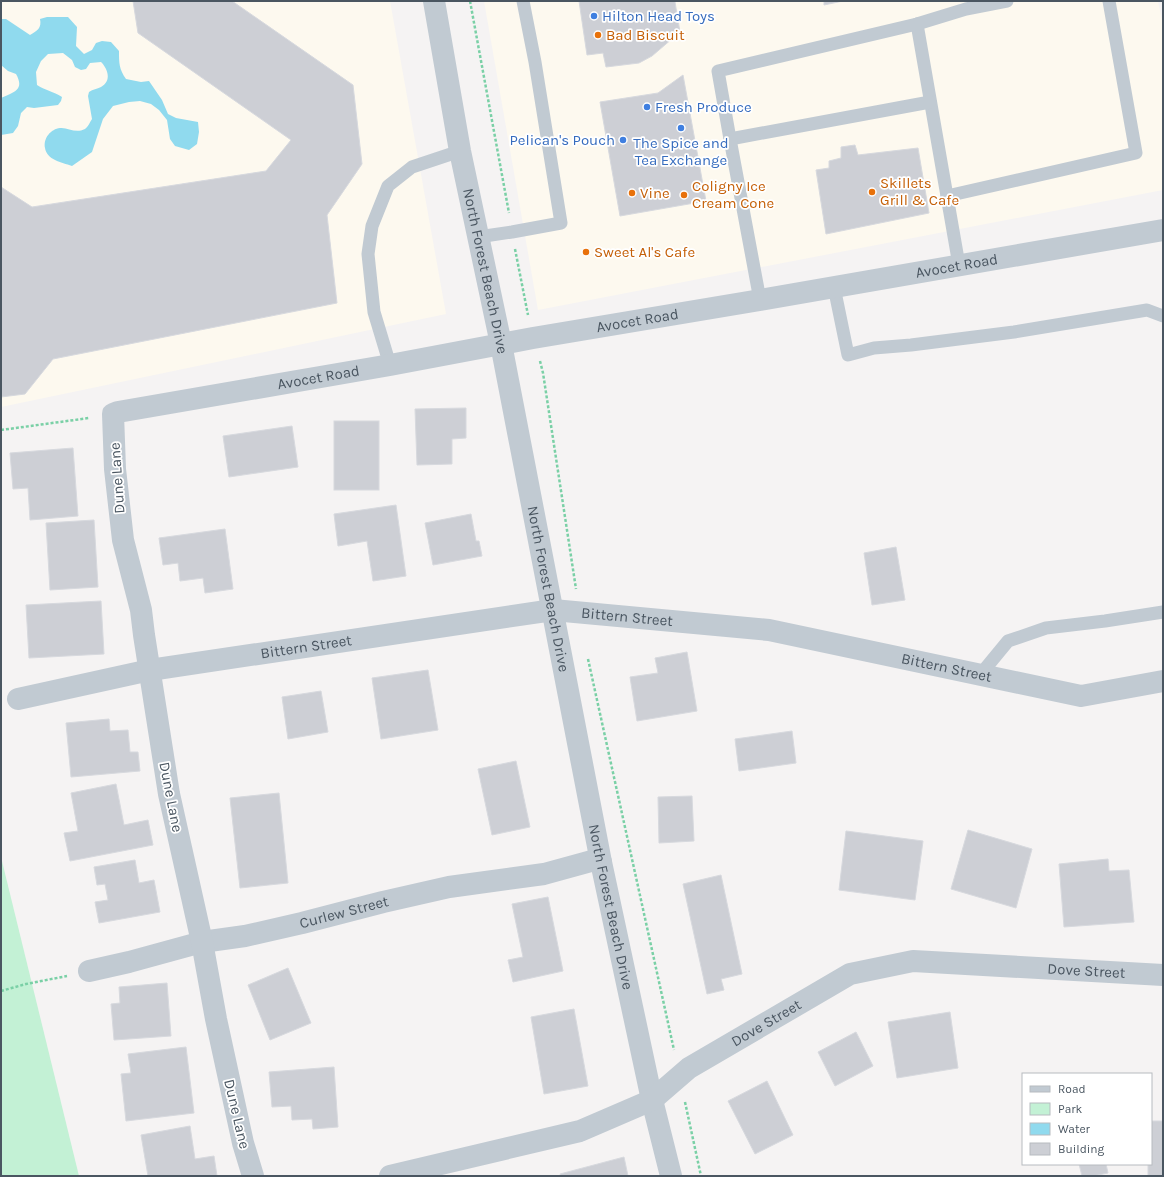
<svg xmlns="http://www.w3.org/2000/svg" width="1164" height="1177" font-family="Karla,sans-serif">
	<rect width="100%" height="100%" fill="#f5f3f3"/>
	<g fill="#fdf9ef">
		<polygon points="1,1 133,1 138,33 291,140 266,171 32,207 1,187"/>
		<polygon points="232,1 390,1 446,314 1,407 1,397 25,394 53,359 337,303 327,215 362,164 353,85"/>
		<polygon points="484,1 1158,1 1163,25 1163,190 538,310"/>
	</g>
	<polygon fill="#c3f1d5" points="1,857 79,1176 1,1176"/>
	<path fill="#90daee" d="M47 17H68L77 27 76 46 84 54 92 50 96 43 102 41 111 42 119 51C119 63 119 69 126 79L141 82 149 81 162 100 168 114 176 118 198 122 199 132 197 144 189 150 175 146 170 139 167 120 159 110 151 104 140 101 129 102 113 106 103 119 92 152 72 166C61 162 47 160 45 148 43 138 51 129 60 128 68 127 75 134 85 129 88 127 90 122 92 119L88 96 89 92C93 89 97 89 101 87 112 81 108 69 101 62L90 63 86 69 81 70 75 67 72 60 63 53 48 54 41 61 36 72 37 85C46 91 53 91 62 97L61 101 58 105 34 108 27 107 21 113 18 126 13 133 1 135V98C14 92 25 90 16 74L8 71 1 65V19H6L30 35C37 31 42 28 40 19Z"/>
	<g fill="#cdcfd5" stroke="#d7d9de">
		<polygon points="133,1 232,1 353,85 362,164 327,215 337,303 53,359 25,394 1,397 1,187 32,207 266,171 291,140 138,33"/>
		<polygon points="579,1 676,1 675,2 680,32 652,56 639,63 606,67 603,53 587,55"/>
		<polygon points="824,1 843,1 824,5"/>
		<polygon points="683,75 706,201 620,216 600,102 658,93"/>
		<polygon points="855,145 858,155 918,148 929,213 826,234 816,170 829,168 829,161 841,158 841,147"/>
		<polygon points="466,408 466,438 452,439 452,464 417,465 415,409"/>
		<rect x="334" y="421" width="45" height="69"/>
		<polygon points="292,426 298,467 229,477 223,436"/>
		<polygon points="73,448 78,516 30,520 28,488 13,489 10,453"/>
		<polygon points="396,505 406,576 373,581 367,541 338,546 334,514"/>
		<polygon points="471,514 476,541 479,541 482,556 433,565 425,523"/>
		<polygon points="94,520 98,587 50,590 46,523"/>
		<polygon points="225,529 233,589 205,593 203,578 180,581 178,563 163,565 159,538"/>
		<polygon points="896,547 905,600 872,605 864,553"/>
		<polygon points="101,601 104,654 29,658 26,605"/>
		<polygon points="687,652 697,711 637,721 630,677 658,673 655,658"/>
		<polygon points="428,670 438,730 381,739 372,678"/>
		<polygon points="321,691 328,732 288,739 282,697"/>
		<polygon points="109,719 110,731 128,730 130,752 138,752 140,771 71,777 66,723"/>
		<polygon points="792,731 796,763 739,771 735,739"/>
		<polygon points="516,761 530,827 492,835 478,769"/>
		<polygon points="116,784 124,825 148,820 153,845 70,861 64,833 78,831 71,793"/>
		<polygon points="279,793 288,883 240,888 230,798"/>
		<polygon points="692,796 694,841 659,843 658,797"/>
		<polygon points="968,830 1032,849 1016,908 951,889"/>
		<polygon points="846,831 923,841 915,900 839,890"/>
		<polygon points="1108,859 1109,871 1129,870 1134,922 1064,927 1059,864"/>
		<polygon points="135,860 139,883 154,880 160,912 99,923 95,902 108,900 105,884 97,885 94,867"/>
		<polygon points="721,875 742,974 721,979 724,990 707,994 683,884"/>
		<polygon points="548,897 563,971 513,982 508,960 523,957 512,904"/>
		<polygon points="288,968 311,1023 270,1040 248,985"/>
		<polygon points="167,983 171,1036 114,1040 111,1004 120,1003 119,987"/>
		<polygon points="574,1009 588,1086 544,1094 531,1017"/>
		<polygon points="950,1012 958,1068 897,1078 888,1022"/>
		<polygon points="856,1032 873,1066 835,1086 818,1052"/>
		<polygon points="186,1047 194,1113 126,1121 121,1074 131,1073 128,1054"/>
		<polygon points="334,1067 338,1127 313,1129 312,1119 292,1120 291,1106 272,1107 269,1072"/>
		<polygon points="767,1081 793,1135 755,1154 728,1101"/>
		<polygon points="1151,1121 1163,1121 1163,1176 1148,1176 1148,1164 1151,1164"/>
		<polygon points="190,1126 195,1159 214,1156 217,1176 148,1176 141,1135"/>
		<polygon points="624,1157 628,1176 561,1176 560,1174"/>
		<polygon points="1079,1164 1106,1164 1108,1173 1093,1176 1082,1176"/>
	</g>
	<g fill="none" stroke-linecap="round" stroke-linejoin="round">
		<g stroke="#7ad0a6" stroke-width="2.5" stroke-dasharray="3 2" stroke-linecap="butt">
			<polyline points="470,1 509,213"/>
			<polyline points="515,249 528,315"/>
			<polyline points="540,361 543,373 576,589"/>
			<polyline points="1,430 89,418"/>
			<polyline points="588,659 674,1050"/>
			<polyline points="1,991 26,984 67,976"/>
			<polyline points="685,1102 701,1176"/>
		</g>
		<g stroke="#c1cad2" stroke-width="13">
			<polyline points="917,24 959,265"/>
			<polyline points="730,139 930,102"/>
			<polyline points="947,196 1136,153 1109,1"/>
			<polyline points="478,237 512,232 561,223 535,62 523,1"/>
			<polyline points="834,287 848,355 874,348 911,345 1014,332 1147,310 1163,316"/>
			<polyline points="760,300 730,139 718,71 917,24 966,9 1007,1"/>
			<polyline points="390,365 374,312 368,254 372,226 388,186 412,167 460,151"/>
			<polyline points="980,675 1008,641 1046,628 1105,621 1163,612"/>
		</g>
		<g stroke="#c1cad2" stroke-width="22">
			<path id="s1" d="M434 1 460 151 501 344 601 862 652 1100 671 1176"/>
			<path id="s2" d="M18 699 150 670 553 610 769 630 1081 696 1163 681"/>
			<path id="s3" d="M89 971 129 962 202 942 245 936 302 923 383 902 449 887 544 874 595 860 601 862"/>
			<path id="s4" d="M253 1176 243 1143 216 1019 202 942 169 794 144 635 141 610 123 540 115 469 113 414 118 412 390 365 533 338 760 300 1163 230"/>
			<path id="s5" d="M390 1176 580 1131 652 1100 689 1068 850 974 913 961 1163 975"/>
		</g>
	</g>
	<g fill="#3f7fe0" stroke="#fff" stroke-width="1.5">
		<circle cx="594" cy="16" r="4"/>
		<circle cx="647" cy="107" r="4"/>
		<circle cx="681" cy="128" r="4"/>
		<circle cx="623" cy="140" r="4"/>
	</g>
	<g fill="#e8710a" stroke="#fff" stroke-width="1.5">
		<circle cx="598" cy="35" r="4"/>
		<circle cx="872" cy="192" r="4"/>
		<circle cx="632" cy="193" r="4"/>
		<circle cx="684" cy="195" r="4"/>
		<circle cx="586" cy="252" r="4"/>
	</g>
	<g text-anchor="middle" dominant-baseline="central" stroke-width="3.5" stroke-linejoin="round" paint-order="stroke">
		<g font-size="15" fill="#366cbe" stroke="#fff" text-anchor="start">
			<text x="602" y="16">Hilton Head Toys</text>
			<text x="655" y="107">Fresh Produce</text>
			<text x="615" y="140" text-anchor="end">Pelican's Pouch</text>
			<text x="681" y="143" text-anchor="middle">The Spice and<tspan x="681" dy="17">Tea Exchange</tspan></text>
		</g>
		<g font-size="15" fill="#c56008" stroke="#fff" text-anchor="start">
			<text x="606" y="35">Bad Biscuit</text>
			<text x="880" y="183">Skillets<tspan x="880" dy="17">Grill &amp; Cafe</tspan></text>
			<text x="692" y="186">Coligny Ice<tspan x="692" dy="17">Cream Cone</tspan></text>
			<text x="640" y="193">Vine</text>
			<text x="594" y="252">Sweet Al's Cafe</text>
		</g>
		<g font-size="15" fill="#4a5661" stroke="#fff">
			<text stroke="none"><textPath href="#s4" startOffset="1633">Avocet Road</textPath></text>
			<text stroke="none"><textPath href="#s1" startOffset="275">North Forest Beach Drive</textPath></text>
			<text stroke="none"><textPath href="#s4" startOffset="1309">Avocet Road</textPath></text>
			<text stroke="none"><textPath href="#s4" startOffset="985">Avocet Road</textPath></text>
			<text transform="translate(117 478) rotate(-94)">Dune Lane</text>
			<text stroke="none"><textPath href="#s1" startOffset="599">North Forest Beach Drive</textPath></text>
			<text stroke="none"><textPath href="#s2" startOffset="617">Bittern Street</textPath></text>
			<text stroke="none"><textPath href="#s2" startOffset="293">Bittern Street</textPath></text>
			<text stroke="none"><textPath href="#s2" startOffset="941">Bittern Street</textPath></text>
			<text transform="translate(171 797) rotate(79)">Dune Lane</text>
			<text stroke="none"><textPath href="#s1" startOffset="923">North Forest Beach Drive</textPath></text>
			<text stroke="none"><textPath href="#s3" startOffset="262">Curlew Street</textPath></text>
			<text stroke="none"><textPath href="#s5" startOffset="747">Dove Street</textPath></text>
			<text stroke="none"><textPath href="#s5" startOffset="412">Dove Street</textPath></text>
			<text transform="translate(237 1114) rotate(77)">Dune Lane</text>
		</g>
	</g>
	<rect width="1164" height="1177" fill="none" stroke="#4a5661" stroke-width="4"/>
	<rect x="1022" y="1073" width="130" height="92" fill="#ffffff" stroke="#b7bbc0"/>
	<rect x="1030" y="1086" width="20" height="6" fill="#c1cad2" stroke="#b7bbc0"/>
	<text x="1058" y="1093" font-size="12" fill="#4a5661">Road</text>
	<rect x="1030" y="1103" width="20" height="12" fill="#c3f1d5" stroke="#b7bbc0"/>
	<text x="1058" y="1113" font-size="12" fill="#4a5661">Park</text>
	<rect x="1030" y="1123" width="20" height="12" fill="#90daee" stroke="#b7bbc0"/>
	<text x="1058" y="1133" font-size="12" fill="#4a5661">Water</text>
	<rect x="1030" y="1143" width="20" height="12" fill="#cdcfd5" stroke="#b7bbc0"/>
	<text x="1058" y="1153" font-size="12" fill="#4a5661">Building</text>
</svg>
